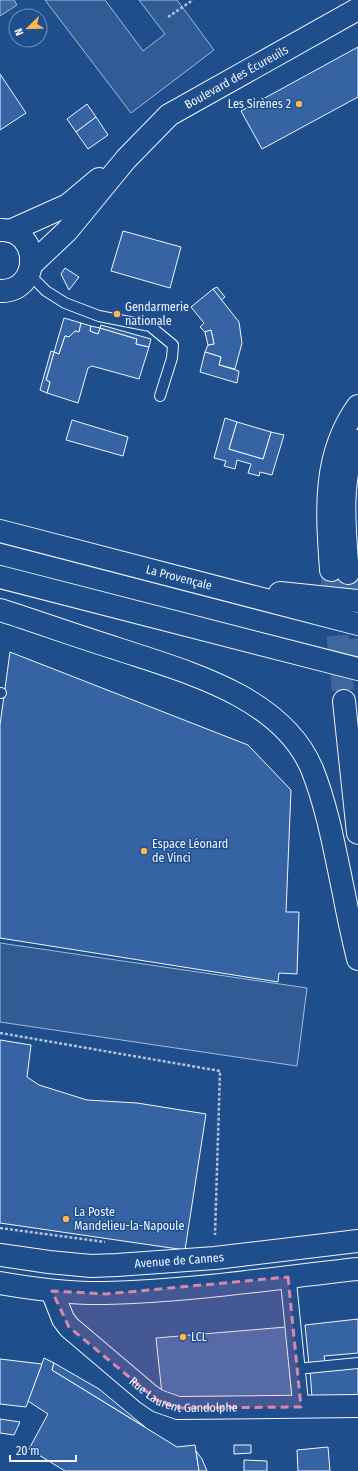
<svg xmlns="http://www.w3.org/2000/svg" width="358" height="1471" font-family="'Fira Sans Condensed',sans-serif">
	<rect width="100%" height="100%" fill="#1f4e8c"/>
	<g fill="#305b95" stroke="#a8bbd7">
		<polygon points="45,0 105,0 143,51 165,34 139,0 177,0 214,50 131,113"/>
		<polygon points="0,943 307,988 297,1066 0,1022"/>
	</g>
	<polygon fill="#3b69a3" stroke="#a8bbd7" points="0,0 14,0 17,5 0,16"/>
	<g fill="#3563a3" stroke="#f2f6ff">
		<polygon points="358,47 358,97 262,149 241,111"/>
		<polygon points="0,74 26,113 0,130"/>
		<polygon points="87,104 96,117 76,132 67,119"/>
		<polygon points="96,117 108,135 88,149 76,132"/>
		<polygon points="123,231 181,247 170,288 111,271"/>
		<polygon points="65,268 79,277 69,290 61,274"/>
		<polygon points="217,287 225,297 221,300 213,289"/>
		<polygon points="213,289 239,322 242,343 235,369 219,365 221,357 205,352 208,345 214,344 211,330 205,332 200,327 204,323 191,307"/>
		<polygon points="64,318 81,323 79,332 75,331 69,337 65,336 59,354 54,352"/>
		<polygon points="81,323 91,326 90,331 98,334 100,328 137,339 136,344 149,347 139,379 92,366 88,368 78,403 47,393 50,382 46,380 54,352 59,354 65,336 69,337 75,331 79,332"/>
		<polygon points="101,325 151,339 149,347 136,344 137,339 100,328"/>
		<polygon points="91,326 100,328 98,334 90,331"/>
		<polygon points="211,330 214,344 208,345 205,332"/>
		<polygon points="51,351 54,352 46,380 50,382 47,393 40,390"/>
		<polygon points="205,352 221,357 219,365 239,371 237,383 200,372"/>
		<polygon points="225,418 237,422 229,449 263,459 271,432 284,435 272,475 260,472 259,476 248,473 251,464 237,460 235,469 224,466 226,461 214,458"/>
		<polygon points="72,420 128,437 123,456 66,440"/>
		<polygon points="237,422 271,432 263,459 229,449"/>
		<polygon points="10,652 248,745 291,790 286,912 299,912 297,974 279,973 278,982 0,938 0,725"/>
		<polygon points="0,1040 31,1045 27,1077 39,1085 87,1100 137,1103 206,1114 185,1250 0,1223"/>
		<polygon points="358,1319 358,1353 324,1356 325,1362 309,1365 305,1325"/>
		<polygon points="286,1327 292,1398 194,1403 162,1394 156,1338"/>
		<polygon points="44,1358 54,1363 52,1370 177,1447 195,1445 199,1471 65,1471 29,1449 48,1414 28,1401"/>
		<polygon points="0,1359 42,1364 26,1407 0,1404"/>
		<polygon points="54,1363 99,1389 145,1427 52,1370"/>
		<polygon points="358,1368 358,1395 312,1397 310,1371"/>
		<polygon points="0,1419 20,1422 14,1435 0,1433"/>
		<polygon points="234,1445 251,1445 251,1453 234,1454"/>
		<polygon points="328,1447 330,1471 298,1471 297,1450"/>
		<polygon points="196,1451 202,1459 207,1471 199,1471"/>
		<polygon points="244,1460 267,1461 267,1471 244,1471"/>
	</g>
	<g fill="none" stroke-linecap="round" stroke-linejoin="round">
		<g stroke="#3f679d" stroke-width="22" stroke-dasharray="22 11" stroke-linecap="butt">
			<polyline points="331,570 344,701"/>
			<polyline points="348,573 358,662"/>
		</g>
		<g stroke="#f2f6ff" stroke-width="12">
			<g id="service">
				<polyline points="29,274 46,291 65,303 99,316 150,326 173,345 172,358 160,396"/>
				<polyline points="0,693 1,693"/>
				<polyline points="297,1369 358,1363"/>
			</g>
		</g>
		<g stroke="#f2f6ff" stroke-width="17">
			<polyline id="pedestrian" points="288,1277 301,1407"/>
		</g>
		<g stroke="#f2f6ff" stroke-width="24">
			<g id="tertiary">
				<path d="M0 230C41 228 42 292 0 291"/>
				<polyline points="10,231 68,205 99,179"/>
				<path id="s1" d="M32 264 67 231 126 159 169 115 358 9"/>
				<path id="s2" d="M52 1291 63 1319 69 1327 148 1394 158 1401 178 1408 358 1406"/>
			</g>
		</g>
		<g stroke="#f2f6ff" stroke-width="24">
			<g id="primary">
				<path id="s3" d="M0 1255 49 1262 91 1266 117 1265 215 1258 358 1241"/>
				<path d="M0 1283C35 1289 70 1294 106 1293 190 1291 275 1278 358 1269"/>
			</g>
		</g>
		<g stroke="#f2f6ff" stroke-width="24">
			<g id="motorway">
				<path id="s4" d="M0 531 358 624"/>
				<path d="M331 570C327 512 322 456 358 406"/>
				<path d="M348 573C345 537 338 473 358 441"/>
				<polyline points="0,577 358,669"/>
				<polyline points="280,593 358,601"/>
				<path d="M0 610C38 622 76 636 115 648 183 671 281 695 312 769 328 809 335 852 344 894 348 916 353 938 358 959"/>
				<polyline points="344,701 358,833"/>
			</g>
		</g>
		<g stroke="#b3c4dc" stroke-width="2.5" stroke-dasharray="3 2" stroke-linecap="butt">
			<polyline points="168,17 193,0"/>
			<polyline points="0,1033 220,1071 215,1235"/>
			<polyline points="0,1228 105,1242"/>
		</g>
		<use href="#service" stroke="#1f4e8c" stroke-width="10"/>
		<use href="#pedestrian" stroke="#1f4e8c" stroke-width="15"/>
		<use href="#tertiary" stroke="#1f4e8c" stroke-width="22"/>
		<use href="#primary" stroke="#1f4e8c" stroke-width="22"/>
		<use href="#motorway" stroke="#1f4e8c" stroke-width="22"/>
	</g>
	<path fill="#da87ad" fill-opacity="0.2" stroke="#da87ad" stroke-width="3" stroke-dasharray="8 5" stroke-linejoin="round" d="M288 1277 301 1407 178 1408 158 1401 69 1327 52 1291 106 1294Z"/>
	<g fill="#ffb74d" stroke="#1f4e8c" stroke-width="1.5">
		<circle cx="299" cy="104" r="4"/>
		<circle cx="117" cy="314" r="4"/>
		<circle cx="144" cy="851" r="4"/>
		<circle cx="66" cy="1219" r="4"/>
		<circle cx="183" cy="1337" r="4"/>
	</g>
	<g text-anchor="middle" dominant-baseline="central" stroke-width="3" stroke-linejoin="round" paint-order="stroke">
		<g font-size="12" fill="#f2f6ff" stroke="#1f4e8c">
			<text stroke="none"><textPath href="#s1" startOffset="280">Boulevard des Écureuils</textPath></text>
			<text stroke="none"><textPath href="#s4" startOffset="185">La Provençale</textPath></text>
			<text stroke="none"><textPath href="#s3" startOffset="180">Avenue de Cannes</textPath></text>
			<text stroke="none"><textPath href="#s2" startOffset="179">Rue Laurent Gandolphe</textPath></text>
		</g>
		<g font-size="12" fill="#f2f6ff" stroke="#1f4e8c" text-anchor="start">
			<text x="291" y="104" text-anchor="end">Les Sirènes 2</text>
			<text x="125" y="307">Gendarmerie<tspan x="125" dy="14">nationale</tspan></text>
			<text x="152" y="844">Espace Léonard<tspan x="152" dy="14">de Vinci</tspan></text>
			<text x="74" y="1212">La Poste<tspan x="74" dy="14">Mandelieu-la-Napoule</tspan></text>
			<text x="191" y="1337">LCL</text>
		</g>
	</g>
	<g transform="translate(28 28) rotate(247)"><circle r="19" fill="#1f4e8c" stroke="#7391ba"/>
	<path d="M0-3L7 15L0 10L-7 15Z" fill="#ffb74d"/>
	<text y="-6" font-size="11" font-weight="bold" text-anchor="middle" fill="#f2f6ff">N</text>
	</g>
	<path d="M10 1455v6h66v-6" fill="none" stroke="#f2f6ff" stroke-width="2"/>
	<text x="16" y="1455" font-size="12" fill="#f2f6ff" stroke="#1f4e8c" stroke-width="3" paint-order="stroke">20 m</text>
</svg>
